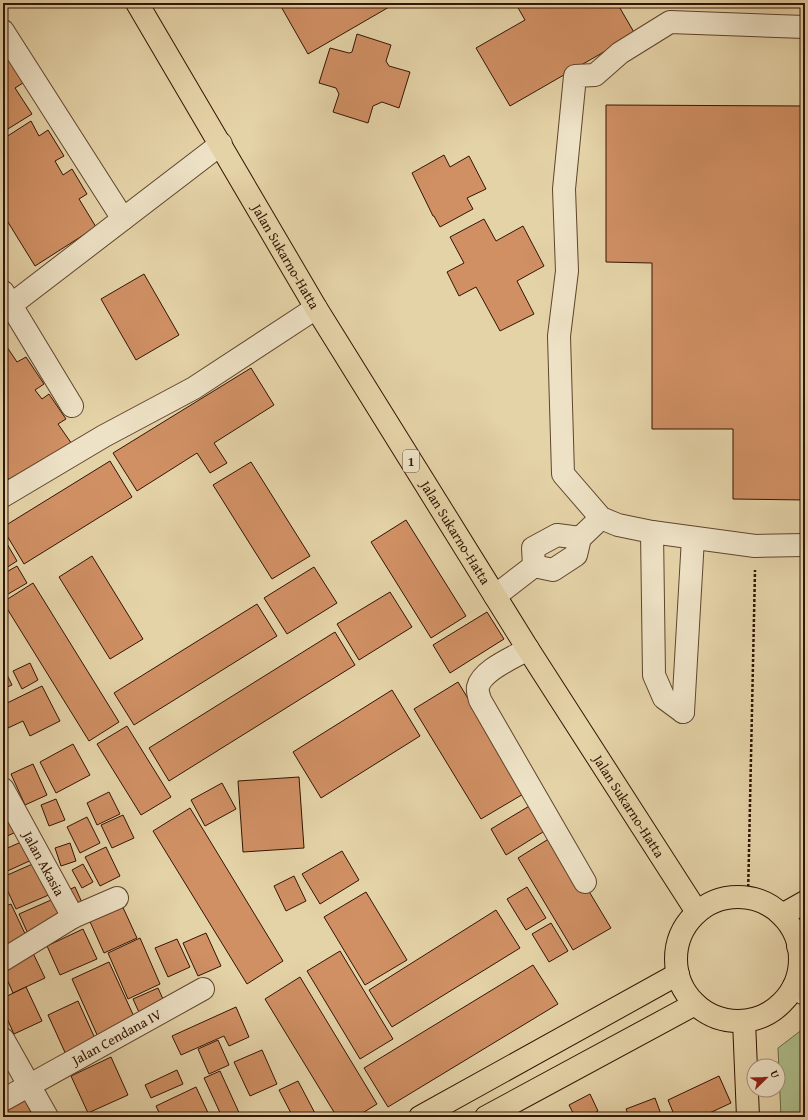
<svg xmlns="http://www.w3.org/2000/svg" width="808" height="1120" font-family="'Gentium Book Plus',serif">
	<rect width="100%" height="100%" fill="#e5d3a8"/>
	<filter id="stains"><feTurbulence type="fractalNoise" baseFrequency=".005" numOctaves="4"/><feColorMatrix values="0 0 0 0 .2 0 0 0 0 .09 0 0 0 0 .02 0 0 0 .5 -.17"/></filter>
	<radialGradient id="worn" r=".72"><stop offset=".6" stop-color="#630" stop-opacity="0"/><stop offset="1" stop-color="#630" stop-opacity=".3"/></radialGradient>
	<polygon fill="#aebe8c" stroke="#706948" points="803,1029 805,1029 805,1117 781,1117 778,1048"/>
	<g fill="#d09064" stroke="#331404">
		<polygon points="279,3 396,3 308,54"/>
		<polygon points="523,3 617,3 635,34 510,106 476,48 525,20 517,6"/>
		<polygon points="357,34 391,45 386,61 389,66 410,72 399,108 382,102 373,106 368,123 333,112 339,94 336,88 319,83 330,48 349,53 352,52"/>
		<polygon points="9,54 26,81 15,88 32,114 3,132 3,58"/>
		<polygon points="606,105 805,106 805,500 733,499 733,429 652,429 652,263 606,262"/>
		<polygon points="31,121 39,136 48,130 64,156 55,161 63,175 72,169 87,194 79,199 96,227 35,266 3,214 3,139"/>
		<polygon points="444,155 450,167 469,156 486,189 467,198 473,209 440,227 434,216 433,216 412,173"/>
		<polygon points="484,219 496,241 523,226 544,266 517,281 534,314 500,331 476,287 459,296 447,272 464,263 450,237"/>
		<polygon points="144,274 179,335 136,360 101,299"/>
		<polygon points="5,344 17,362 26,357 44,384 35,390 42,399 49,394 66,419 58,424 74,447 13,486 3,471 3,345"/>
		<polygon points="251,368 274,405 214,443 227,463 210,473 197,453 137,491 113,453"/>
		<polygon points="110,461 132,497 24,564 3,529 3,527"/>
		<polygon points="251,462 310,556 272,579 213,485"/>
		<polygon points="406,520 466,616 431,638 371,542"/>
		<polygon points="3,537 17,561 3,570"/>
		<polygon points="92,556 143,639 110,659 59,577"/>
		<polygon points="17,566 27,583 3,597 3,574"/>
		<polygon points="314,567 337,603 287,634 264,598"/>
		<polygon points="33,583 119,722 89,741 3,602"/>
		<polygon points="390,592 412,627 359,660 337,624"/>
		<polygon points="257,604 277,636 134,725 114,693"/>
		<polygon points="487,612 504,639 450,673 433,645"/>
		<polygon points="335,632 355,665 169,781 149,748"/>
		<polygon points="30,663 38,680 22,689 13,671"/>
		<polygon points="3,667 12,685 3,689"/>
		<polygon points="458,682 525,793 481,819 414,709"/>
		<polygon points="42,686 60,721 30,736 23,721 8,728 3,719 3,705"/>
		<polygon points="392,690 420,736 321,798 293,752"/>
		<polygon points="127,726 171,797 141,815 97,744"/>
		<polygon points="73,744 90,775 56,793 40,762"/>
		<polygon points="33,764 47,795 25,805 11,774"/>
		<polygon points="299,777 304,848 243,852 238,781"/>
		<polygon points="222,783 236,809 205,826 191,800"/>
		<polygon points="109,792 120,814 97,825 87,803"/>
		<polygon points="3,799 18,831 3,838"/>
		<polygon points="56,799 65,820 49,826 41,805"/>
		<polygon points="536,802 551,827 506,855 491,829"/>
		<polygon points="190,808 283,961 247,984 153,831"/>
		<polygon points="123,815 134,838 112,848 101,825"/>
		<polygon points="87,817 100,843 80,853 67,827"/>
		<polygon points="555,835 611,928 573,950 518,858"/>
		<polygon points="28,839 36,858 3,873 3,850"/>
		<polygon points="70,843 76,861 61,866 55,848"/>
		<polygon points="106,847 120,876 100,886 85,857"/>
		<polygon points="342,851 359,880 320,904 302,874"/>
		<polygon points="37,862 51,894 16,909 3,881 3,877"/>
		<polygon points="83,864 93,882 82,888 72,870"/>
		<polygon points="294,876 306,901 286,911 274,886"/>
		<polygon points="75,887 84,907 74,912 64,892"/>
		<polygon points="527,887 546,918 526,930 507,899"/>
		<polygon points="366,892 407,960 365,985 324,917"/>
		<polygon points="58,897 69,918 29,936 19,914"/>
		<polygon points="120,901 137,938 104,953 87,915"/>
		<polygon points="11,904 28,940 3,951 3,907"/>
		<polygon points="496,910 520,948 392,1027 369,990"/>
		<polygon points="551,923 568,951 549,962 532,934"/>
		<polygon points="83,929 97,959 60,975 47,946"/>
		<polygon points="206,933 221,966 198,976 183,943"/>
		<polygon points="140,938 160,984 128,999 108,953"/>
		<polygon points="177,939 190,967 168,977 155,948"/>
		<polygon points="31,949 45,978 13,993 3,970"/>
		<polygon points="340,951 393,1039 360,1059 307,971"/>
		<polygon points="109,962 136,1021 98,1037 72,979"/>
		<polygon points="533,965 558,1004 388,1107 364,1068"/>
		<polygon points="300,977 377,1104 356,1117 337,1117 265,999"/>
		<polygon points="26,987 42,1021 14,1034 3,1010 3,998"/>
		<polygon points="158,988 167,1008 142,1019 133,999"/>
		<polygon points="78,1001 98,1045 68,1059 48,1015"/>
		<polygon points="236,1007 249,1037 229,1046 224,1036 181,1055 172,1036"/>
		<polygon points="218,1040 229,1065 209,1074 198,1049"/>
		<polygon points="262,1050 277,1084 250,1096 234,1062"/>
		<polygon points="111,1057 128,1095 88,1113 71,1076"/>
		<polygon points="177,1070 183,1084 151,1098 145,1085"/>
		<polygon points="220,1071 241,1117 222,1117 204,1078"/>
		<polygon points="719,1076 731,1103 701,1117 675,1117 668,1100"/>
		<polygon points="298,1081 317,1117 293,1117 279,1090"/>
		<polygon points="196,1087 210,1117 161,1117 156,1106"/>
		<polygon points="590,1094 598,1111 587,1117 575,1117 569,1105"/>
		<polygon points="23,1095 33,1117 3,1117 3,1105"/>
		<polygon points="655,1098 662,1117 629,1117 626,1109"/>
	</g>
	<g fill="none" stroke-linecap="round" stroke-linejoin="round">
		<g stroke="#60442d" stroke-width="24">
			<g id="minor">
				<polyline points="805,27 670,22 620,53 595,75 575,76 564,189 567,271 559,336 563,474 601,518 618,525 652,532 755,546 805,545"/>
				<polyline points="3,31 123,219"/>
				<polyline points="3,292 72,406"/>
				<polyline points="3,311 221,144"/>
				<polyline points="3,496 104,436 194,388 316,308"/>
				<polyline points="652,532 654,675 664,698 683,712"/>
				<polyline points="534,566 553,570 576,555 580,538 601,518"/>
				<polyline points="534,566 533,548 557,535 580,538"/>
				<polyline points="495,596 534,566"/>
				<path d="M528 649C513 658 482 670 478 687 477 691 479 696 480 700L585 882"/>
				<polyline points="683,712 693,538"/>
				<path id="s1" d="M3 789 73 917"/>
				<polyline points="3,960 73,917 117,898"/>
				<polyline points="793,988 805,994"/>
				<polyline points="3,1039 47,1117"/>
				<path id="s2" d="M3 1100 203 989"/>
			</g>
		</g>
		<g stroke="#331404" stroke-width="24">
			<g id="major">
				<polyline points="782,915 805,902"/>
				<polyline points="798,946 805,942"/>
				<polyline points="420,1117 678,974"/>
				<polyline points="486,1117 695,1004"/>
			</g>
		</g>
		<g stroke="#331404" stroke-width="24">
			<g id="highway">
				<path id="s3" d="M137 3 316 308 528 649 697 912"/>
				<circle cx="738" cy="959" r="62"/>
				<polyline points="744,1021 748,1117"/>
			</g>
		</g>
		<polyline stroke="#331404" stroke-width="2.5" stroke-dasharray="3 2" stroke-linecap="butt" points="748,897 755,570"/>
		<use href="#minor" stroke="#eee2c6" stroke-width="22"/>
		<use href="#major" stroke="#e5d3a8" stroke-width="22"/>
		<use href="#highway" stroke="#e5d3a8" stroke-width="22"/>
	</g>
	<g text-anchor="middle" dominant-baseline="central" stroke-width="3" stroke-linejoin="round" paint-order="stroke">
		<rect fill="#eee2c6" stroke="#6b523e" stroke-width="1" x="403" y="450" width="16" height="22" rx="3"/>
		<g font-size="13" font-weight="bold" fill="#331404">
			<text x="411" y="461">1</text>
		</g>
		<g font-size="14" fill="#331404" stroke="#eee2c6">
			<text stroke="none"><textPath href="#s3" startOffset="294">Jalan Sukarno-Hatta</textPath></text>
			<text stroke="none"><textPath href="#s3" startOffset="618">Jalan Sukarno-Hatta</textPath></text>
			<text stroke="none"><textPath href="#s3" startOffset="942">Jalan Sukarno-Hatta</textPath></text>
			<text stroke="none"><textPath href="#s1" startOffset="85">Jalan Akasia</textPath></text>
			<text stroke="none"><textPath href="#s2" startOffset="130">Jalan Cendana IV</textPath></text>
		</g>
	</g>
	<rect width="808" height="1120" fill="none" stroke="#e5d3a8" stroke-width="16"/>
	<rect x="4" y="4" width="800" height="1112" fill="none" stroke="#331404" stroke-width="2"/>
	<rect x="8" y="8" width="792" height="1104" fill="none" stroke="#331404"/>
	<g transform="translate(766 1078) rotate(67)"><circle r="19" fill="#eee2c6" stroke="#a39078"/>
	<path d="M0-3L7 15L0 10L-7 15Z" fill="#8f2418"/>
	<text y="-6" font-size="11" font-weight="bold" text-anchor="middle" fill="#331404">U</text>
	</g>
	<rect width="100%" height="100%" filter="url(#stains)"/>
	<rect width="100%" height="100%" fill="url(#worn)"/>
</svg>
